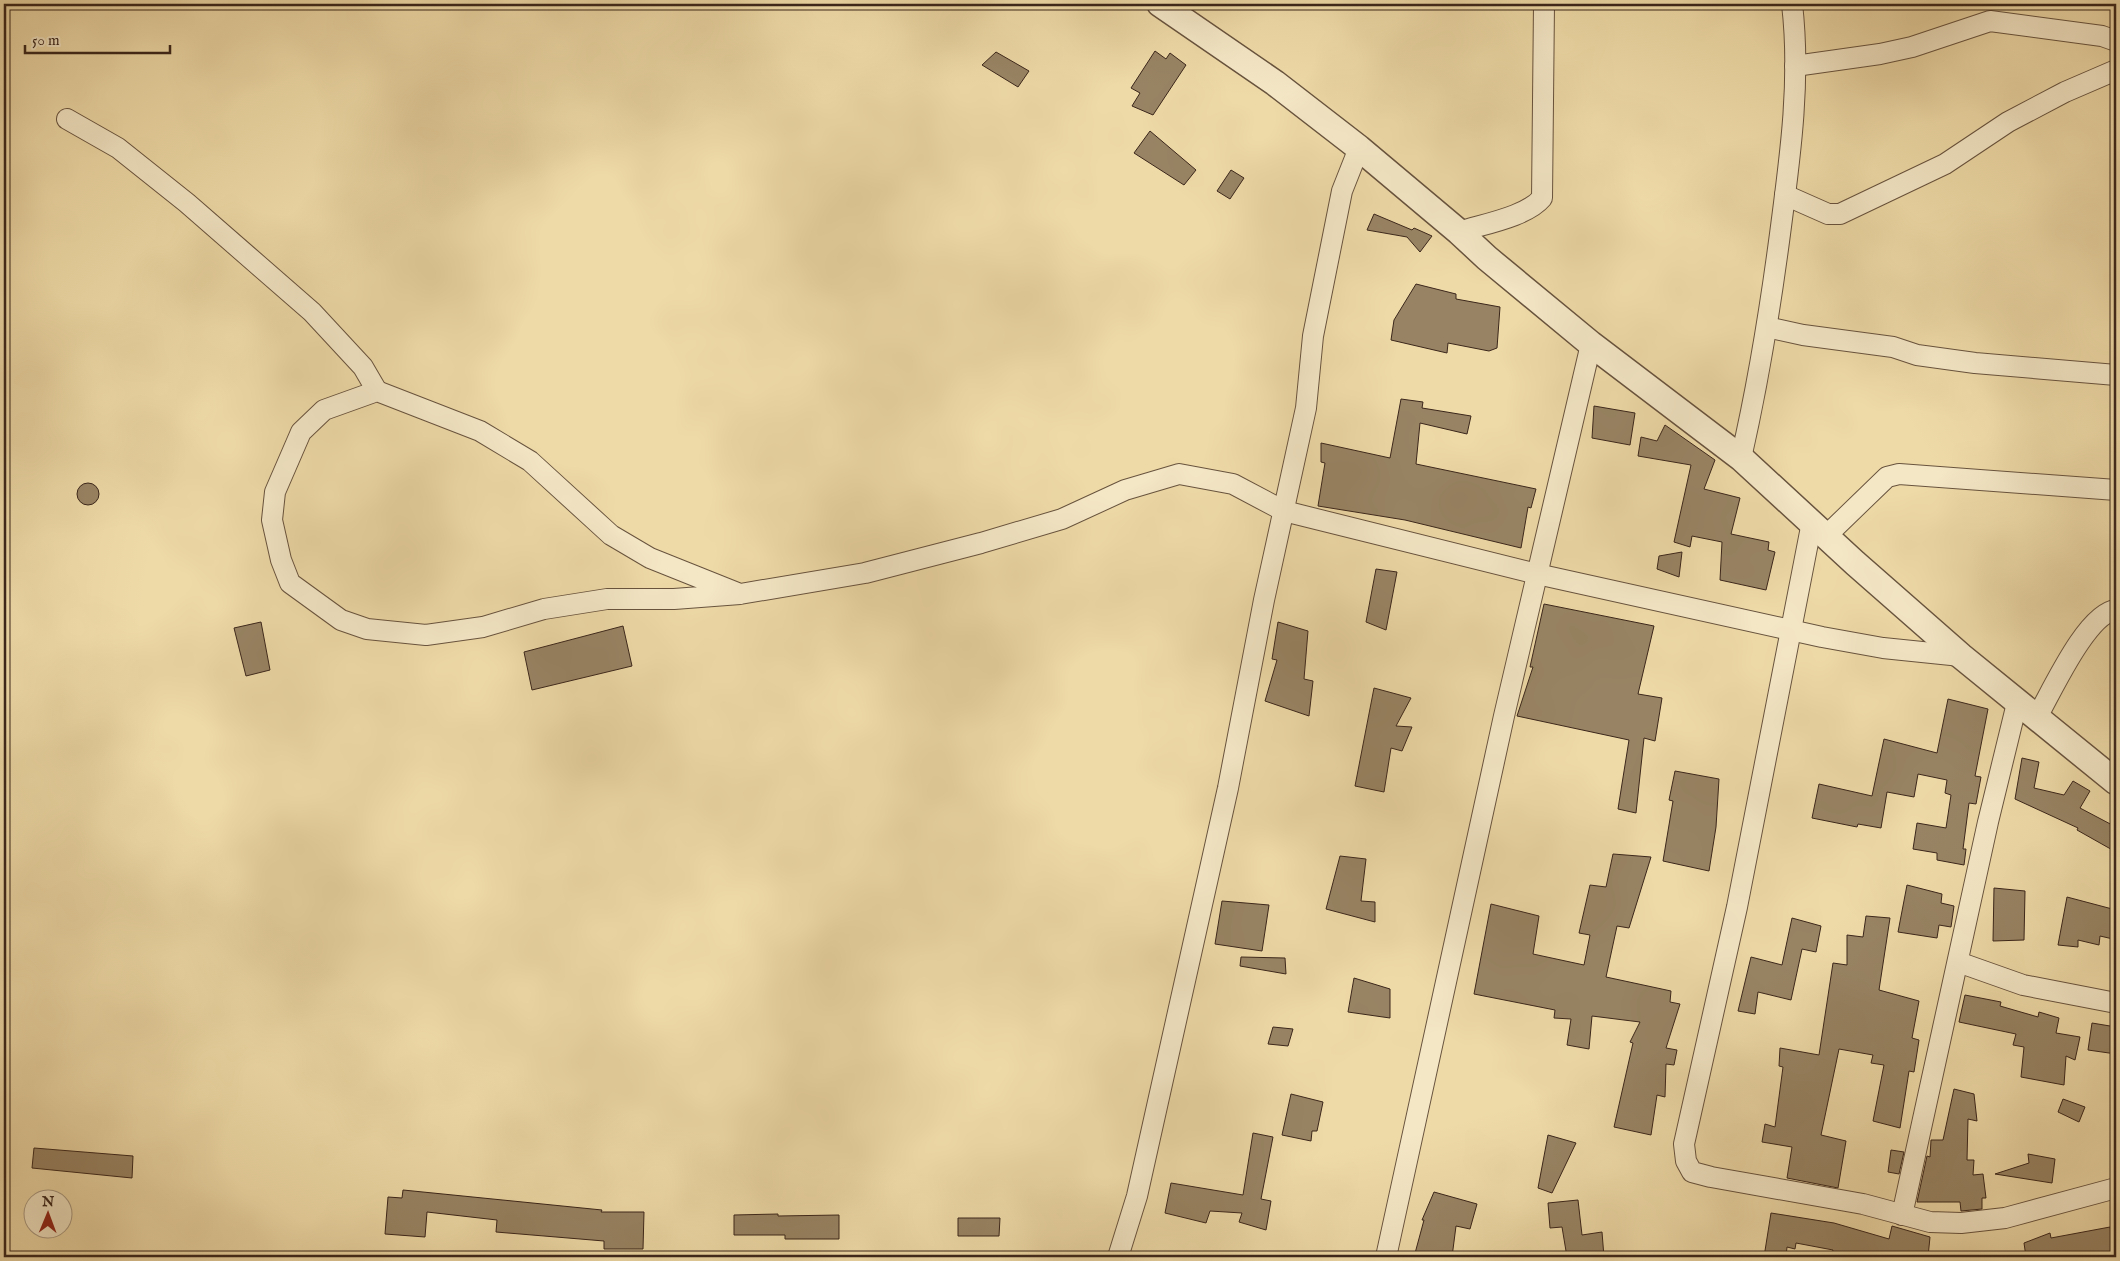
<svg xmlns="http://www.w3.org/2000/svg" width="2120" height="1261" font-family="'IM FELL English',serif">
	<rect width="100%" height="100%" fill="#eedaa7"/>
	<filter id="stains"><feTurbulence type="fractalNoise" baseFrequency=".004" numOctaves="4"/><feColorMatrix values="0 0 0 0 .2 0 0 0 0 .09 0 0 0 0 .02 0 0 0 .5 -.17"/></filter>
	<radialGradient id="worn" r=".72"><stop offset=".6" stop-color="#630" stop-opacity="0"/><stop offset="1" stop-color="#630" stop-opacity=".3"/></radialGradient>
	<g fill="#988464" stroke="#3b261b">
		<polygon points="1155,51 1166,59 1170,53 1186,65 1153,115 1132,106 1140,93 1131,88"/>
		<polygon points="996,52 1029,71 1018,87 982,65"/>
		<polygon points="1150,131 1196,170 1184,185 1134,153"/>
		<polygon points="1231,170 1244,178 1230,199 1217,191"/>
		<polygon points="1374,214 1412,230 1414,228 1432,236 1420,252 1407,237 1367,230"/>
		<polygon points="1416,284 1456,294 1456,299 1500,307 1497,348 1489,351 1448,343 1447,353 1391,340 1394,320"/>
		<polygon points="1401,399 1423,402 1422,408 1471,416 1467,434 1420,423 1416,464 1536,489 1531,508 1528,507 1521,548 1405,520 1318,506 1325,463 1321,462 1321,443 1390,458"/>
		<polygon points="1594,406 1635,413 1630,445 1592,438"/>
		<polygon points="1665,425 1715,460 1704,489 1740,498 1731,534 1769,542 1768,550 1775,552 1766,590 1720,580 1722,542 1692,536 1690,547 1674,542 1691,465 1638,456 1641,437 1657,441"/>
		<circle cx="88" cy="494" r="11"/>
		<polygon points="1682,552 1679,577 1657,569 1659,556"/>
		<polygon points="1376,569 1397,572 1386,630 1366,622"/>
		<polygon points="1544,604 1654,626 1638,694 1662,698 1655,741 1644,738 1636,813 1618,809 1629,740 1517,716 1533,667 1530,667"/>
		<polygon points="261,622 270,670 246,676 234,628"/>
		<polygon points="1278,622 1308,631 1304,679 1313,681 1309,716 1265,701 1277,660 1272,659"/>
		<polygon points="623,626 632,666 532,690 524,652"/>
		<polygon points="1374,688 1411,698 1396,726 1412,727 1402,751 1391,748 1384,792 1355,786"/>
		<polygon points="1948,699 1988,709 1975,776 1981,777 1976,804 1969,803 1963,849 1966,849 1964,865 1937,860 1937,853 1913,849 1917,823 1946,828 1951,795 1945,793 1947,780 1918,774 1914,797 1887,792 1881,828 1858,824 1857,827 1812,818 1819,784 1872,796 1884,739 1937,753"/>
		<polygon points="2022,758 2039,762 2034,788 2064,795 2073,781 2090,791 2080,808 2116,827 2116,852 2077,830 2078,828 2015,799"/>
		<polygon points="1675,771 1719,779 1716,827 1709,871 1663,861 1673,801 1669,800"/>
		<polygon points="1613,854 1651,857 1629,928 1617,926 1606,977 1671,991 1670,1002 1680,1004 1666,1048 1677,1050 1674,1065 1666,1064 1665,1097 1657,1095 1651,1135 1614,1127 1633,1043 1630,1042 1640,1022 1592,1016 1589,1049 1567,1045 1571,1019 1554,1018 1555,1010 1474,994 1491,904 1539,916 1533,954 1584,965 1590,935 1579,933 1590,885 1606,887"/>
		<polygon points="1340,856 1366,859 1361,901 1375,902 1375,922 1326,909"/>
		<polygon points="1907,885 1942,894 1941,903 1954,906 1951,927 1939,925 1937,938 1898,932"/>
		<polygon points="1994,888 2025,891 2024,940 1993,941"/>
		<polygon points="2067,897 2116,910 2113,939 2100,936 2099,945 2078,940 2078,947 2058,945"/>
		<polygon points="1222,901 1269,905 1262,951 1215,944"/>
		<polygon points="1866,916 1890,918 1879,990 1919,1001 1912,1038 1919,1040 1914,1072 1909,1071 1900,1128 1873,1121 1884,1065 1871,1063 1873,1055 1839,1049 1821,1135 1846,1141 1838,1188 1787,1178 1792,1147 1762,1142 1765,1124 1775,1127 1783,1067 1779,1066 1780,1048 1819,1055 1833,963 1847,965 1847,935 1863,937"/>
		<polygon points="1792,918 1821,926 1816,952 1802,949 1791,1000 1758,992 1755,1014 1738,1011 1751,957 1782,965"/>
		<polygon points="1241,957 1285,958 1286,974 1240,966"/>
		<polygon points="1354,978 1390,989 1390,1018 1348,1012"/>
		<polygon points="1965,995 2001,1002 2000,1006 2038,1017 2039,1012 2059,1018 2056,1033 2080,1037 2075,1060 2066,1056 2064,1085 2021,1077 2024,1047 2013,1045 2016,1034 1959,1022"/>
		<polygon points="2092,1023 2116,1027 2116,1054 2088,1050"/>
		<polygon points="1273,1027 1293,1029 1288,1046 1268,1044"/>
		<polygon points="1954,1089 1974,1094 1977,1121 1968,1119 1967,1160 1974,1160 1973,1175 1983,1174 1986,1198 1982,1198 1982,1209 1961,1211 1960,1202 1917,1202 1927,1156 1930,1157 1931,1140 1943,1140"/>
		<polygon points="1291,1094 1323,1102 1317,1131 1312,1131 1311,1141 1282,1135"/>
		<polygon points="2063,1099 2085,1107 2079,1122 2058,1112"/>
		<polygon points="1253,1133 1273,1137 1261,1199 1271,1201 1266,1230 1239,1222 1242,1213 1210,1211 1206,1223 1165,1213 1171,1183 1243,1195"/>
		<polygon points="1548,1135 1576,1143 1552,1193 1538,1188"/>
		<polygon points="34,1148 133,1156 132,1178 32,1168"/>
		<polygon points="1891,1150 1904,1152 1899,1174 1888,1172"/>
		<polygon points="2028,1154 2055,1159 2052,1183 1995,1174 2029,1163"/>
		<polygon points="403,1190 602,1210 601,1212 644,1212 643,1249 604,1249 604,1241 496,1232 497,1220 427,1212 425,1237 385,1234 388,1197 402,1198"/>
		<polygon points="1434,1192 1477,1204 1470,1229 1456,1226 1452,1257 1414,1257 1424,1220 1422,1220"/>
		<polygon points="1578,1200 1582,1235 1602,1232 1604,1257 1567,1257 1562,1227 1550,1228 1548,1203"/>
		<polygon points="1771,1213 1834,1223 1889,1239 1892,1226 1930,1237 1928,1257 1831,1257 1833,1250 1796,1243 1795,1249 1787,1247 1786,1257 1764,1257"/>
		<polygon points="778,1214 778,1216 839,1215 839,1239 785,1239 785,1235 734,1235 734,1215"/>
		<polygon points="958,1218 1000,1218 999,1236 958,1236"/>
		<polygon points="2110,1227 2116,1257 2026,1257 2024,1243 2050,1233 2051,1238"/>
	</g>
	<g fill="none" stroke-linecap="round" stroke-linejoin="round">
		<g stroke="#68533e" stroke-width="22">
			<g id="minor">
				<polyline points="1795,66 1880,54 1912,47 1990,21 2102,36 2116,41"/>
				<polyline points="67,119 118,148 187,203 312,312 363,367 377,391"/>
				<polyline points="1785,195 1828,214 1840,214 1945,164 2008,122 2065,92 2116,70"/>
				<path d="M1459 232C1483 224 1526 217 1542 198L1544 4"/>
				<polyline points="1767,327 1803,335 1893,347 1917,355 1975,363 2116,375"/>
				<path d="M1741 458C1758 384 1770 310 1780 234 1790 158 1801 80 1792 4"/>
				<polyline points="1812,522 1737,907 1684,1144 1686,1161 1692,1172 1711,1177 1863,1204 1930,1222 1961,1223 2005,1218 2116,1188"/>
				<polyline points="1826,536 1887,477 1899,474 2116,490"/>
				<polyline points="740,594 650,558 611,535 530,461 480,431 377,391 324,410 301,432 275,492 272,520 281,560 290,583 341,620 367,629 426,635 483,627 544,609 607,599 674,599 740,594 865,573 981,543 1062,519 1125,490 1179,474 1233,484 1284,511 1537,574 1822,637 1883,648 1961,656"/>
				<path d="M2037 717C2052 691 2087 613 2116 610"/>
				<polyline points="1958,962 2023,985 2116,1003"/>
				<polyline points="1902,1215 1988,822 2017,703"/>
				<polyline points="1118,1257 1137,1196 1228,788 1264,600 1306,408 1313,336 1342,191 1359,148"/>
				<polyline points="1386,1257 1504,716 1591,344"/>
			</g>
		</g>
		<g stroke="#68533e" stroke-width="28">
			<polyline id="tertiary" points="1160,4 1275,83 1359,148 1459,232 1487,258 1591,344 1741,458 1855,563 1961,656 2116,782"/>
		</g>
		<use href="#minor" stroke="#f4e7c6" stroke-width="20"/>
		<use href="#tertiary" stroke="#f4e7c6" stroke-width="25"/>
	</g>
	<rect width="2120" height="1261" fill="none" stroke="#eedaa7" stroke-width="20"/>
	<rect x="5" y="5" width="2110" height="1251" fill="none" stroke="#3b261b" stroke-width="2.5"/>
	<rect x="10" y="10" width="2100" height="1241" fill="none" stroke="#3b261b"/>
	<g transform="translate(48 1214) rotate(1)"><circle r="24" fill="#f4e7c6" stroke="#aa9a82"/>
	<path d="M0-4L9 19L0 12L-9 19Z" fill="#8f2418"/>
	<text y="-8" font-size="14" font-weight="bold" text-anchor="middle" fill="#3b261b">N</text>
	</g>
	<path d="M25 45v8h145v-8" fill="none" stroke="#3b261b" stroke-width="2.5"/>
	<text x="32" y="45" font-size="15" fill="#3b261b" stroke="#f4e7c6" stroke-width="4" paint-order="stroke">50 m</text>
	<rect width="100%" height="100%" filter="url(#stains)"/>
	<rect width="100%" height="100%" fill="url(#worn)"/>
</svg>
